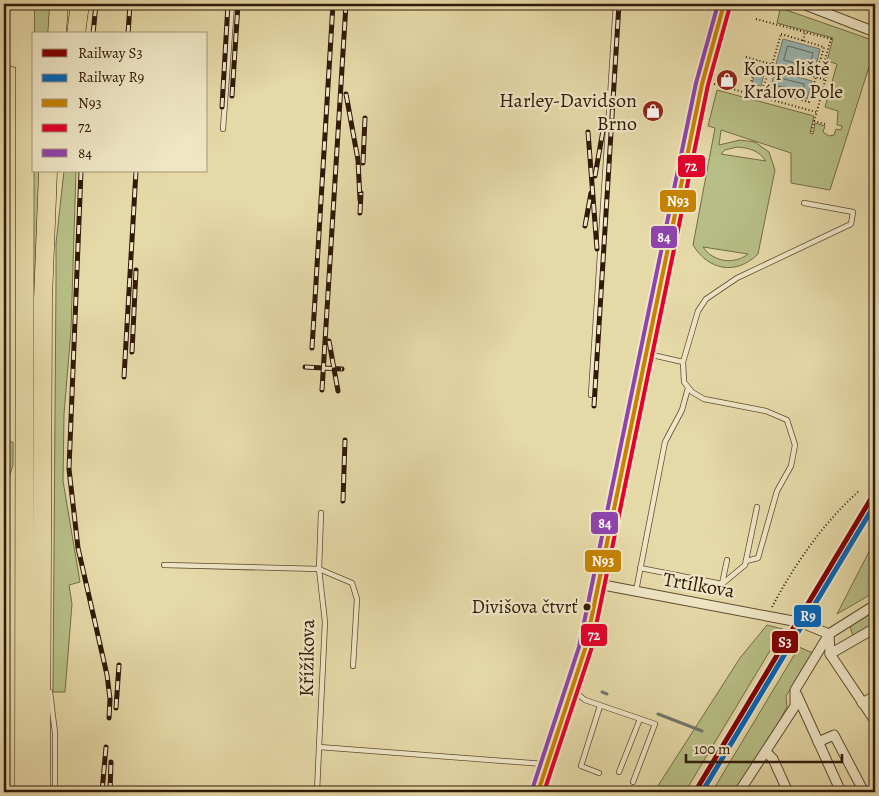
<svg xmlns="http://www.w3.org/2000/svg" width="879" height="796" font-family="Alegreya,serif">
	<rect width="100%" height="100%" fill="#e6d9a8"/>
	<filter id="stains"><feTurbulence type="fractalNoise" baseFrequency=".004" numOctaves="4"/><feColorMatrix values="0 0 0 0 .2 0 0 0 0 .09 0 0 0 0 .02 0 0 0 .5 -.17"/></filter>
	<radialGradient id="worn" r=".72"><stop offset=".6" stop-color="#630" stop-opacity="0"/><stop offset="1" stop-color="#630" stop-opacity=".3"/></radialGradient>
	<g fill="#b7bf86" stroke="#746c47" fill-rule="evenodd">
		<polygon points="31,4 51,4 50,34 34,34 34,171 40,171 33,472"/>
		<path d="M759 4H769L875 41V48L830 190 791 183V153L721 130 719 145 740 140 755 142 769 152 775 170 758 254C736 276 708 270 693 245L715 128 708 126 717 90 814 116 810 133 813 134 815 123 825 126 823 132 829 136 834 135 836 129 841 130 842 126 837 125 838 111 825 107 837 64 827 61 833 38 777 23 780 10ZM737 147C749 148 758 150 766 161L721 154 725 150ZM703 247 748 254C734 265 713 262 703 247Z"/>
		<polygon points="64,171 76,171 71,330 64,414 63,481 80,582 69,585 72,604 65,692 53,692 56,279 56,243"/>
		<polygon points="4,442 13,442 13,465 4,493"/>
		<polygon points="875,540 875,592 837,614"/>
		<polygon points="875,610 875,626 853,636 850,626"/>
		<polygon points="767,625 783,629 685,792 654,792 740,658"/>
		<polygon points="799,647 813,653 786,696 787,707 760,756 734,792 712,792"/>
	</g>
	<g fill="#9ab7b3" stroke="#70786f">
		<polygon points="783,39 820,49 814,74 776,64"/>
		<polygon points="756,67 765,70 761,86 752,84"/>
		<polygon points="775,71 812,81 807,99 770,89"/>
	</g>
	<g fill="none" stroke-linecap="round" stroke-linejoin="round">
		<g stroke="#66685e" stroke-width="1">
			<polygon points="788,46 813,53 810,67 784,60"/>
			<polygon points="780,78 804,84 804,91 778,86 777,79"/>
		</g>
		<g stroke="#70786f" stroke-width="3">
			<polyline points="602,692 607,694"/>
			<polyline points="658,714 702,731"/>
		</g>
		<g stroke="#5e4a30" stroke-width="6">
			<g id="lane">
				<polyline points="223,129 232,4"/>
				<polyline points="648,354 683,362"/>
				<polyline points="591,395 616,4"/>
				<polyline points="746,561 758,558 777,491 791,466 795,445 787,420 766,411 704,399 692,392 684,382 683,362 698,311 706,299 737,278 851,224 853,212 804,203"/>
				<polyline points="164,565 319,569 352,583 357,599 353,666"/>
				<polyline points="640,568 722,584 727,560"/>
				<polyline points="722,584 745,565 757,507"/>
				<polyline points="636,591 665,442 682,410 688,388"/>
				<polyline points="574,691 585,700 655,724 633,782"/>
				<polyline points="50,692 55,733 55,792"/>
				<polyline points="319,747 325,622 319,569 321,513"/>
				<polyline points="619,772 640,719"/>
				<polyline points="599,773 581,766 600,706"/>
				<polyline points="317,792 319,747 544,764"/>
			</g>
		</g>
		<g stroke="#5e4a30" stroke-width="11">
			<g id="street">
				<polyline points="803,4 875,32"/>
				<polyline points="598,584 793,621"/>
				<polyline points="807,625 829,634"/>
				<polyline points="829,634 830,654 875,721"/>
				<polyline points="830,654 875,628"/>
				<polyline points="797,695 841,792"/>
				<polyline points="862,703 875,696"/>
				<polyline points="818,742 834,735 864,792"/>
				<polyline points="766,752 773,759 788,792"/>
				<polyline points="739,792 795,706 795,690 829,634 875,605"/>
			</g>
		</g>
		<g stroke="#311a08" stroke-width="16">
			<polyline id="secondary" points="538,792 585,649 702,84 724,4"/>
		</g>
		<g stroke="#311a08" stroke-width="19">
			<g id="highway">
				<polyline points="9,4 15,58"/>
				<polyline points="57,34 59,4"/>
				<polyline points="76,34 80,4"/>
				<polyline points="24,792 25,4"/>
				<polyline points="41,792 43,299 48,171"/>
			</g>
		</g>
		<g stroke="#311a08" stroke-width="2" stroke-dasharray="1 2.5" stroke-linecap="butt">
			<polyline points="756,19 831,39 824,63 829,67 811,133"/>
			<polygon points="781,34 824,47 809,102 762,89 772,65"/>
			<polyline points="803,41 805,32"/>
			<polyline points="746,57 826,80"/>
			<polyline points="757,60 750,86 762,89 760,98"/>
			<polyline points="714,84 816,112"/>
			<polyline points="814,121 825,124"/>
			<path d="M772 607C794 565 824 522 859 491"/>
			<polyline points="524,792 526,786"/>
		</g>
		<use href="#lane" stroke="#efe6c6" stroke-width="4.5"/>
		<use href="#street" stroke="#efe6c6" stroke-width="9"/>
		<use href="#secondary" stroke="#efe6c6" stroke-width="14"/>
		<use href="#highway" stroke="#e6d9a8" stroke-width="18"/>
		<g stroke="#311a08" stroke-width="5">
			<g id="rail">
				<polyline points="93,34 96,4"/>
				<polyline points="128,34 130,4"/>
				<polyline points="346,94 358,160 360,200"/>
				<polyline points="232,96 238,4"/>
				<polyline points="222,107 228,4"/>
				<polyline points="588,132 597,249"/>
				<polyline points="363,163 365,118"/>
				<polyline points="81,171 69,469 78,548 107,675 110,699 109,718"/>
				<polyline points="595,176 605,119"/>
				<polyline points="360,213 361,193"/>
				<polyline points="585,226 591,193"/>
				<polyline points="329,341 338,391"/>
				<polyline points="312,348 333,4"/>
				<polyline points="132,352 136,270"/>
				<polyline points="305,367 342,369"/>
				<polyline points="124,377 136,171"/>
				<polyline points="322,390 346,4"/>
				<polyline points="594,406 619,4"/>
				<polyline points="343,501 345,440"/>
				<polyline points="116,708 119,665"/>
				<polyline points="102,792 106,747"/>
				<polyline points="110,792 111,762"/>
			</g>
		</g>
		<use href="#rail" stroke="#efe6c6" stroke-width="3" stroke-dasharray="9" stroke-linecap="butt"/>
		<g stroke="#efe6c6" stroke-width="8">
			<polyline id="bus-1" points="538,792 585,649 702,84 724,4"/>
		</g>
		<g stroke="#efe6c6" stroke-width="8">
			<polyline id="bus-2" points="544,792 591,650 708,85 730,6"/>
		</g>
		<g stroke="#efe6c6" stroke-width="8">
			<polyline id="bus-3" points="532,790 579,647 696,83 718,4"/>
		</g>
		<use href="#bus-1" stroke="#c68302" stroke-width="4"/>
		<use href="#bus-2" stroke="#e4002b" stroke-width="4"/>
		<use href="#bus-3" stroke="#8e44ad" stroke-width="4"/>
		<g stroke="#efe6c6" stroke-width="9">
			<polyline id="rail-1" points="695,792 875,492"/>
		</g>
		<g stroke="#efe6c6" stroke-width="9">
			<polyline id="rail-2" points="702,792 875,504"/>
		</g>
		<use href="#rail-1" stroke="#800000" stroke-width="5"/>
		<use href="#rail-2" stroke="#0065bd" stroke-width="5"/>
	</g>
	<defs>
		<g id="shop-disc" transform="scale(1.125)"><circle r="9.5" fill="#8f2418" stroke="#efe6c6"/><path d="M-5-2.5h2.3a2.7 3.5 0 0 1 5.4 0H5L5.5 6h-11ZM-1.5-2.5h3a1.5 2.3 0 0 0-3 0Z" fill="#fff"/></g>
	</defs>
	<g fill-rule="evenodd">
		<use href="#shop-disc" x="727" y="80"/>
		<use href="#shop-disc" x="653" y="111"/>
	</g>
	<circle fill="#311a08" stroke="#efe6c6" stroke-width="2" cx="587" cy="607" r="4.5"/>
	<g text-anchor="middle" dominant-baseline="central" stroke-width="4.5" stroke-linejoin="round" paint-order="stroke">
		<g font-size="19" fill="#311a08" stroke="#efe6c6" text-anchor="end">
			<text x="578" y="607">Divišova čtvrť</text>
		</g>
		<g font-size="20" fill="#311a08" stroke="#efe6c6" text-anchor="start">
			<text x="743" y="68">Koupaliště<tspan x="743" dy="23">Královo Pole</tspan></text>
			<text x="637" y="100" text-anchor="end">Harley-Davidson<tspan x="637" dy="23">Brno</tspan></text>
		</g>
		<g font-size="20" fill="#311a08" stroke="#efe6c6">
			<text transform="translate(699 585) rotate(10)">Trtílkova</text>
			<text transform="translate(307 658) rotate(-89)">Křížíkova</text>
		</g>
	</g>
	<g stroke="#efe6c6" stroke-width="2">
		<rect x="677" y="154" width="29" height="24" rx="5" fill="#e4002b"/>
		<rect x="659" y="189" width="38" height="24" rx="5" fill="#c68302"/>
		<rect x="650" y="225" width="28" height="24" rx="5" fill="#8e44ad"/>
		<rect x="590" y="511" width="29" height="24" rx="5" fill="#8e44ad"/>
		<rect x="584" y="549" width="38" height="24" rx="5" fill="#c68302"/>
		<rect x="793" y="604" width="29" height="24" rx="5" fill="#0065bd"/>
		<rect x="580" y="623" width="28" height="24" rx="5" fill="#e4002b"/>
		<rect x="771" y="630" width="28" height="24" rx="5" fill="#800000"/>
	</g>
	<g font-size="14" text-anchor="middle" font-weight="bold" fill="#fff">
		<text x="691" y="171">72</text>
		<text x="678" y="206">N93</text>
		<text x="664" y="242">84</text>
		<text x="605" y="528">84</text>
		<text x="603" y="566">N93</text>
		<text x="808" y="621">R9</text>
		<text x="594" y="640">72</text>
		<text x="785" y="647">S3</text>
	</g>
	<rect width="879" height="796" fill="none" stroke="#e6d9a8" stroke-width="20"/>
	<rect x="5" y="5" width="869" height="786" fill="none" stroke="#311a08" stroke-width="2.5"/>
	<rect x="10" y="10" width="859" height="776" fill="none" stroke="#311a08"/>
	<rect x="32" y="32" width="175" height="140" fill="#efe6c6" stroke="#a3947a"/>
	<rect x="42" y="49" width="25" height="8" fill="#800000" stroke="#a3947a"/>
	<text x="78" y="58" font-size="15" fill="#311a08">Railway S3</text>
	<rect x="42" y="74" width="25" height="8" fill="#0065bd" stroke="#a3947a"/>
	<text x="78" y="82" font-size="15" fill="#311a08">Railway R9</text>
	<rect x="42" y="99" width="25" height="8" fill="#c68302" stroke="#a3947a"/>
	<text x="78" y="108" font-size="15" fill="#311a08">N93</text>
	<rect x="42" y="124" width="25" height="8" fill="#e4002b" stroke="#a3947a"/>
	<text x="78" y="132" font-size="15" fill="#311a08">72</text>
	<rect x="42" y="149" width="25" height="8" fill="#8e44ad" stroke="#a3947a"/>
	<text x="78" y="158" font-size="15" fill="#311a08">84</text>
	<path d="M686 754v8h156v-8" fill="none" stroke="#311a08" stroke-width="2.5"/>
	<text x="694" y="754" font-size="15" fill="#311a08" stroke="#efe6c6" stroke-width="4" paint-order="stroke">100 m</text>
	<rect width="100%" height="100%" filter="url(#stains)"/>
	<rect width="100%" height="100%" fill="url(#worn)"/>
</svg>
